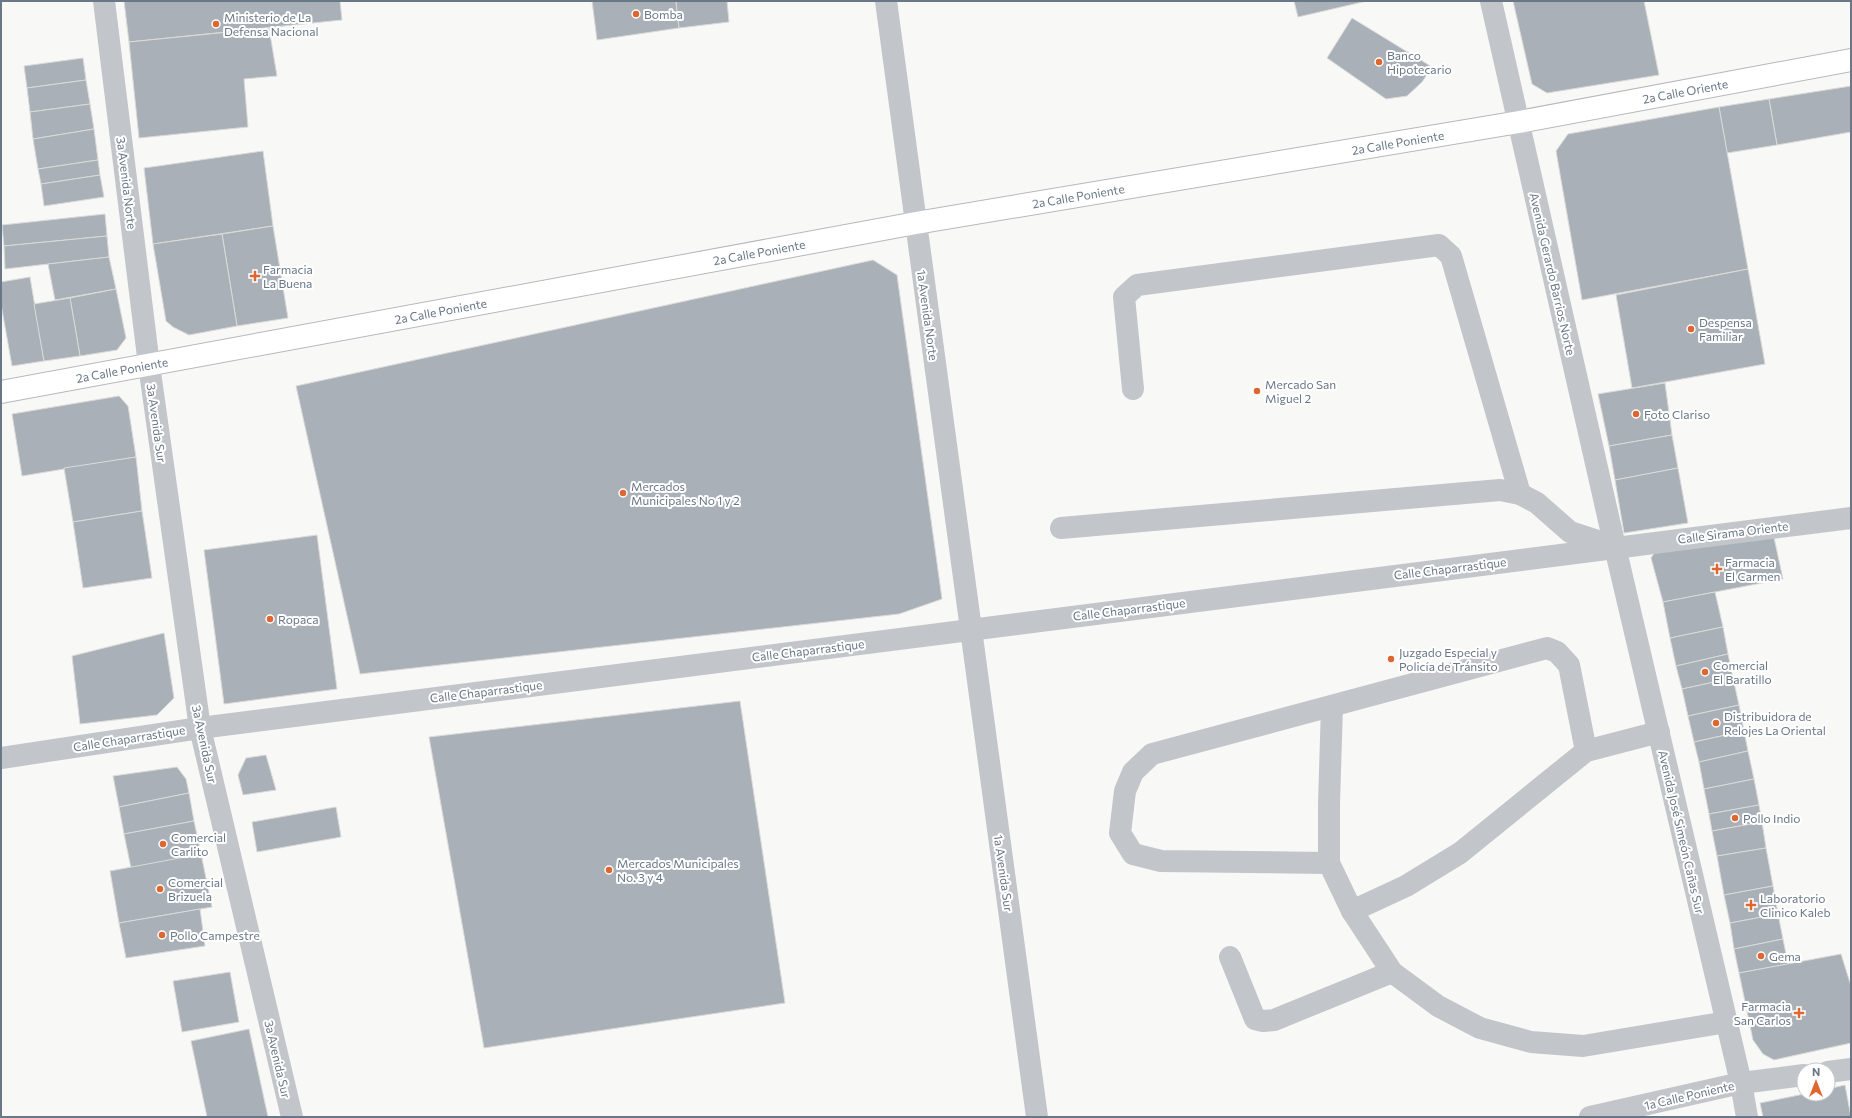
<svg xmlns="http://www.w3.org/2000/svg" width="1852" height="1118" font-family="Commissioner,sans-serif">
	<rect width="100%" height="100%" fill="#f8f8f6"/>
	<g fill="#a9b0b7" stroke="#dadad8">
		<polygon points="124,1 340,1 342,20 129,42"/>
		<polygon points="592,1 676,1 679,28 597,40"/>
		<polygon points="676,1 727,1 729,22 679,28"/>
		<polygon points="1294,1 1367,1 1298,17"/>
		<polygon points="1513,1 1644,1 1659,75 1547,93 1532,84"/>
		<polygon points="1352,18 1432,67 1422,82 1407,96 1386,99 1327,58"/>
		<polygon points="269,28 277,76 244,79 248,127 139,138 129,42"/>
		<polygon points="83,58 86,80 27,88 24,66"/>
		<polygon points="86,80 90,104 30,112 27,88"/>
		<polygon points="1851,86 1851,132 1777,145 1769,99"/>
		<polygon points="1769,99 1777,145 1727,153 1719,107"/>
		<polygon points="90,104 94,129 33,139 30,112"/>
		<polygon points="1719,107 1748,269 1582,300 1556,151 1568,134"/>
		<polygon points="94,129 98,160 38,169 33,139"/>
		<polygon points="263,151 273,226 153,244 144,168"/>
		<polygon points="98,160 100,175 41,184 38,169"/>
		<polygon points="100,175 104,197 44,206 41,184"/>
		<polygon points="105,214 107,236 4,246 2,225"/>
		<polygon points="273,226 288,318 237,326 222,234"/>
		<polygon points="222,234 237,326 189,335 173,327 166,321 153,244"/>
		<polygon points="107,236 109,257 5,269 4,246"/>
		<polygon points="109,257 116,289 55,300 48,264"/>
		<polygon points="873,260 897,275 942,599 899,614 360,674 296,386"/>
		<polygon points="1748,269 1765,364 1632,388 1616,295"/>
		<polygon points="30,277 44,361 12,366 1,304 1,282"/>
		<polygon points="116,289 126,338 117,350 80,356 70,298"/>
		<polygon points="70,298 80,356 44,361 34,304"/>
		<polygon points="1665,383 1672,435 1609,446 1598,394"/>
		<polygon points="119,396 128,406 136,457 22,476 12,414"/>
		<polygon points="1672,435 1678,468 1615,480 1609,446"/>
		<polygon points="136,457 142,511 73,522 64,468"/>
		<polygon points="1678,468 1688,523 1624,533 1615,480"/>
		<polygon points="142,511 152,578 83,588 73,522"/>
		<polygon points="1773,533 1783,579 1663,602 1651,558 1660,544"/>
		<polygon points="317,535 337,689 224,704 204,550"/>
		<polygon points="1715,592 1723,627 1670,638 1663,602"/>
		<polygon points="1723,627 1728,654 1676,666 1670,638"/>
		<polygon points="164,633 174,698 157,715 80,724 72,656"/>
		<polygon points="1728,654 1733,678 1682,689 1676,666"/>
		<polygon points="1733,678 1739,705 1688,716 1682,689"/>
		<polygon points="740,701 785,1003 484,1048 429,737"/>
		<polygon points="1739,705 1744,731 1694,742 1688,716"/>
		<polygon points="1744,731 1748,751 1699,762 1694,742"/>
		<polygon points="1748,751 1754,779 1704,789 1699,762"/>
		<polygon points="266,755 276,790 243,795 238,775 246,758"/>
		<polygon points="177,767 186,779 189,793 119,807 113,776"/>
		<polygon points="1754,779 1759,805 1709,814 1704,789"/>
		<polygon points="189,793 194,821 124,834 119,807"/>
		<polygon points="1759,805 1762,822 1712,831 1709,814"/>
		<polygon points="336,807 341,837 257,852 252,822"/>
		<polygon points="194,821 201,854 131,868 124,834"/>
		<polygon points="1762,822 1766,848 1717,856 1712,831"/>
		<polygon points="1766,848 1773,886 1724,895 1717,856"/>
		<polygon points="201,854 212,907 119,923 110,871"/>
		<polygon points="1773,886 1778,914 1730,923 1724,895"/>
		<polygon points="200,909 205,946 126,958 119,923"/>
		<polygon points="1778,914 1783,939 1734,949 1730,923"/>
		<polygon points="1783,939 1788,964 1739,973 1734,949"/>
		<polygon points="1841,954 1851,986 1851,1043 1774,1060 1763,1054 1753,1040 1739,973"/>
		<polygon points="230,972 239,1022 182,1032 173,981"/>
		<polygon points="249,1029 268,1117 207,1117 191,1041"/>
		<polygon points="1845,1085 1851,1117 1763,1117 1760,1103 1804,1094 1828,1094 1828,1089"/>
	</g>
	<g fill="none" stroke-linecap="round" stroke-linejoin="round">
		<g stroke="#b5b9bd" stroke-width="24">
			<g id="major">
				<path id="s1" d="M1 392 916 223 1519 122 1851 60"/>
			</g>
		</g>
		<g stroke="#c2c5c9" stroke-width="22">
			<polyline points="104,1 149,365 200,728 292,1117"/>
			<polyline points="886,1 1037,1117"/>
			<polyline points="1491,1 1615,547 1741,1083 1747,1117"/>
			<polyline points="1133,389 1124,297 1137,285 1439,245 1451,256 1520,494"/>
			<polyline points="1061,528 1500,490 1520,494 1537,503 1570,532 1610,545"/>
			<polyline points="1332,706 1329,804 1329,863 1352,911 1392,972 1438,1006 1480,1028 1531,1042 1583,1046 1727,1022"/>
			<polyline points="1,758 200,728 1851,518"/>
			<polyline points="1329,863 1161,861 1133,854 1120,833 1125,791 1133,772 1152,754 1547,648 1557,652 1569,665 1586,751"/>
			<polyline points="1352,911 1406,886 1460,853 1586,751 1659,732"/>
			<polyline points="1230,957 1255,1019 1263,1021 1274,1020 1392,972"/>
			<polyline points="1828,1072 1851,1069"/>
			<polyline points="1590,1117 1741,1083 1804,1075"/>
		</g>
		<use href="#major" stroke="#fff" stroke-width="22"/>
	</g>
	<g fill="#de6731" stroke="#fff" stroke-width="1.5">
		<circle cx="636" cy="14" r="4"/>
		<circle cx="216" cy="24" r="4"/>
		<circle cx="1379" cy="62" r="4"/>
		<path d="M253 270h4v4h4v4h-4v4h-4v-4h-4v-4h4z"/>
		<circle cx="1691" cy="329" r="4"/>
		<circle cx="1257" cy="391" r="4"/>
		<circle cx="1636" cy="414" r="4"/>
		<circle cx="623" cy="493" r="4"/>
		<path d="M1715 563h4v4h4v4h-4v4h-4v-4h-4v-4h4z"/>
		<circle cx="270" cy="619" r="4"/>
		<circle cx="1391" cy="659" r="4"/>
		<circle cx="1705" cy="672" r="4"/>
		<circle cx="1716" cy="723" r="4"/>
		<circle cx="1735" cy="818" r="4"/>
		<circle cx="163" cy="844" r="4"/>
		<circle cx="609" cy="870" r="4"/>
		<circle cx="160" cy="889" r="4"/>
		<path d="M1749 899h4v4h4v4h-4v4h-4v-4h-4v-4h4z"/>
		<circle cx="162" cy="935" r="4"/>
		<circle cx="1761" cy="956" r="4"/>
		<path d="M1797 1007h4v4h4v4h-4v4h-4v-4h-4v-4h4z"/>
	</g>
	<g text-anchor="middle" dominant-baseline="central" stroke-width="4" stroke-linejoin="round" paint-order="stroke">
		<g font-size="12" fill="#697786" stroke="#fff" text-anchor="start">
			<text x="644" y="14">Bomba</text>
			<text x="224" y="17">Ministerio de La<tspan x="224" dy="14">Defensa Nacional</tspan></text>
			<text x="1387" y="55">Banco<tspan x="1387" dy="14">Hipotecario</tspan></text>
			<text x="263" y="269">Farmacia<tspan x="263" dy="14">La Buena</tspan></text>
			<text x="1699" y="322">Despensa<tspan x="1699" dy="14">Familiar</tspan></text>
			<text x="1265" y="384">Mercado San<tspan x="1265" dy="14">Miguel 2</tspan></text>
			<text x="1644" y="414">Foto Clariso</text>
			<text x="631" y="486">Mercados<tspan x="631" dy="14">Municipales No 1 y 2</tspan></text>
			<text x="1725" y="562">Farmacia<tspan x="1725" dy="14">El Carmen</tspan></text>
			<text x="278" y="619">Ropaca</text>
			<text x="1399" y="652">Juzgado Especial y<tspan x="1399" dy="14">Policía de Tránsito</tspan></text>
			<text x="1713" y="665">Comercial<tspan x="1713" dy="14">El Baratillo</tspan></text>
			<text x="1724" y="716">Distribuidora de<tspan x="1724" dy="14">Relojes La Oriental</tspan></text>
			<text x="1743" y="818">Pollo Indio</text>
			<text x="171" y="837">Comercial<tspan x="171" dy="14">Carlito</tspan></text>
			<text x="617" y="863">Mercados Municipales<tspan x="617" dy="14">No. 3 y 4</tspan></text>
			<text x="168" y="882">Comercial<tspan x="168" dy="14">Brizuela</tspan></text>
			<text x="1760" y="898">Laboratorio<tspan x="1760" dy="14">Clinico Kaleb</tspan></text>
			<text x="170" y="935">Pollo Campestre</text>
			<text x="1769" y="956">Gema</text>
			<text x="1791" y="1006" text-anchor="end">Farmacia<tspan x="1791" dy="14">San Carlos</tspan></text>
		</g>
		<g font-size="12" fill="#697786" stroke="#fff">
			<text stroke="none"><textPath href="#s1" startOffset="1711">2a Calle Oriente</textPath></text>
			<text stroke="none"><textPath href="#s1" startOffset="1419">2a Calle Poniente</textPath></text>
			<text transform="translate(127 183) rotate(83)">3a Avenida Norte</text>
			<text stroke="none"><textPath href="#s1" startOffset="1095">2a Calle Poniente</textPath></text>
			<text stroke="none"><textPath href="#s1" startOffset="771">2a Calle Poniente</textPath></text>
			<text transform="translate(1553 274) rotate(77)">Avenida Gerardo Barrios Norte</text>
			<text stroke="none"><textPath href="#s1" startOffset="447">2a Calle Poniente</textPath></text>
			<text transform="translate(928 315) rotate(82)">1a Avenida Norte</text>
			<text stroke="none"><textPath href="#s1" startOffset="123">2a Calle Poniente</textPath></text>
			<text transform="translate(157 423) rotate(82)">3a Avenida Sur</text>
			<text transform="translate(1733 532) rotate(-7)">Calle Sirama Oriente</text>
			<text transform="translate(1450 568) rotate(-7)">Calle Chaparrastique</text>
			<text transform="translate(1129 609) rotate(-7)">Calle Chaparrastique</text>
			<text transform="translate(808 650) rotate(-7)">Calle Chaparrastique</text>
			<text transform="translate(486 691) rotate(-7)">Calle Chaparrastique</text>
			<text transform="translate(129 738) rotate(-9)">Calle Chaparrastique</text>
			<text transform="translate(205 744) rotate(78)">3a Avenida Sur</text>
			<text transform="translate(1682 832) rotate(77)">Avenida José Simeón Cañas Sur</text>
			<text transform="translate(1004 873) rotate(82)">1a Avenida Sur</text>
			<text transform="translate(278 1059) rotate(77)">3a Avenida Sur</text>
			<text transform="translate(1689 1095) rotate(-13)">1a Calle Poniente</text>
		</g>
	</g>
	<rect width="1852" height="1118" fill="none" stroke="#697786" stroke-width="4"/>
	<g transform="translate(1816 1082)"><circle r="19" fill="#ffffff" stroke="#c3c9cf"/>
	<path d="M0-3L7 15L0 10L-7 15Z" fill="#de6731"/>
	<text y="-6" font-size="11" font-weight="bold" text-anchor="middle" fill="#697786">N</text>
	</g>
</svg>
